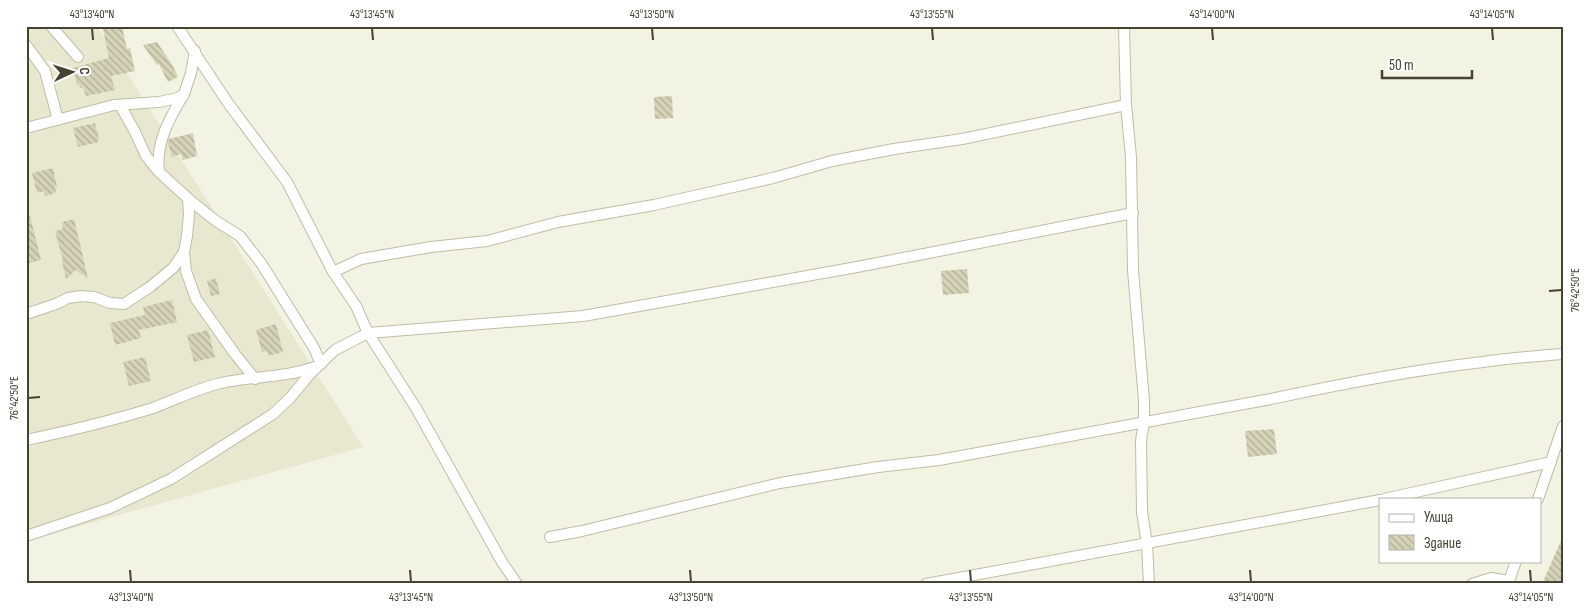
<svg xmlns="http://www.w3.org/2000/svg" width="1589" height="610" font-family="'Sofia Sans Condensed',sans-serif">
	<defs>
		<pattern id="building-back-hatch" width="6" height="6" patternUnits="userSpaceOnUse" patternTransform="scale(1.25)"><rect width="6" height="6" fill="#d6d2b7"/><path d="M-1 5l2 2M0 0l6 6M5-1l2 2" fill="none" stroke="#afac95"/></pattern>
	</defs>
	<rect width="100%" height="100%" fill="#f3f3e3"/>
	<polygon fill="#e8e7d0" points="26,26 97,26 363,447 26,541"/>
	<g fill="url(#building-back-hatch)">
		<polygon points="110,26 122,26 127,49 130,48 135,71 111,76 115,90 86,96 83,87 80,88 79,84 77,85 73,68 109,58 103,29"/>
		<polygon points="157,42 173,66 178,77 168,82 159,64 157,65 143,45"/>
		<polygon points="672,96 673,118 655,119 654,97"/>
		<polygon points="95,123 99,139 98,140 98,142 78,147 73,128"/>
		<polygon points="193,133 197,156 183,160 181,154 172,157 168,142 169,139"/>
		<polygon points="53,168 57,187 55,187 56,193 45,196 44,191 37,193 32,173"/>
		<polygon points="26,216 30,216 41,260 26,264"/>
		<polygon points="74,219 81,248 88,279 76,270 66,279 62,261 63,260 55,231 63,229 62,222"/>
		<polygon points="967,269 969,293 943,295 941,271"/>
		<polygon points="216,278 220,294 211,296 207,281"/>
		<polygon points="172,300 177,322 139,330 141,338 115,345 110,323 145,315 143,307"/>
		<polygon points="276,324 283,352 268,356 267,351 262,352 256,330"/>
		<polygon points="208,330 215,357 194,362 187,335"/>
		<polygon points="145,357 151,381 129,386 123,362"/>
		<polygon points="1274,429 1277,454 1248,457 1245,431"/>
		<polygon points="1563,536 1563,584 1542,584"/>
	</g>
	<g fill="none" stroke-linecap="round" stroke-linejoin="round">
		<g stroke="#c0bda5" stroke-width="12">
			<g id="minor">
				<polyline points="51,26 78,57"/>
				<polyline points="177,26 228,103 287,182 333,272 356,306 368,333 416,408 502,562 517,584"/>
				<polyline points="1124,26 1126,105 1131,157 1133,270 1144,401 1144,422 1141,441 1142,512 1147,544 1149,584"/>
				<polyline points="26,45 45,71 58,120"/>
				<polyline points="120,105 135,132 146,156 158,171 192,202 216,221 240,236 261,263 314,348 321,364"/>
				<polyline points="26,128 114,105 159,102 178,98 184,94 191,73 195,51"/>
				<path d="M159 171C155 144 170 117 184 94"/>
				<polyline points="188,199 189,215 187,236 184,252 186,271 196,299 235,354 255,379"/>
				<polyline points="333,272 361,259 431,247 487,241 558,222 654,205 773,178 832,161 894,149 962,139 1126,105"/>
				<polyline points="26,314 56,304 68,298 81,296 94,297 110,303 124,304 150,287 173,268 184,252"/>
				<path d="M26 440C69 431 111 421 153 408 175 400 198 388 221 383 252 376 284 378 315 367"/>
				<polyline points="1384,499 1551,462"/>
				<polyline points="1538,499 1563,426"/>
				<polyline points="26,536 110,508 171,479 273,414 290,398 309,375 335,350 368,333 583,316 857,267 1133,213"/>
				<path d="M550 537 582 531 780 483 878 467 939 460 1271 399C1341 384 1412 370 1483 362 1509 358 1536 356 1563 354"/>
				<polyline points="926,584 1380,500"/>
				<polyline points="1472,584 1491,578 1509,581"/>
				<polyline points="1508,584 1516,561"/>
			</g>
		</g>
		<use href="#minor" stroke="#fff" stroke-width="10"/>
	</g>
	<path fill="none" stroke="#464333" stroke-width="2" d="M92 28 93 40M372 28 373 40M652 28 653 40M932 28 933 40M1212 28 1213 40M1492 28 1493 40M1549 291 1562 290M28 398 40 397M130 570 131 582M410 570 411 582M690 570 691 582M970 570 971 582M1250 570 1251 582M1530 570 1531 582"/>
	<rect width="1589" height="610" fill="none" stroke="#ffffff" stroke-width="55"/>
	<rect x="1379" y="498" width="162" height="65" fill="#ffffff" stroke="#b5b4ad"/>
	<rect x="1389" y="514" width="25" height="8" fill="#ffffff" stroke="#b5b4ad"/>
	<text x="1424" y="522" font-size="15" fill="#464333">Улица</text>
	<rect x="1389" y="535" width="25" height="15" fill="url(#building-back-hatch)" stroke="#b5b4ad"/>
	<text x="1424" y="548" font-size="15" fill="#464333">Здание</text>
	<g transform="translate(72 72) rotate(86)" stroke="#ffffff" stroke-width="4" paint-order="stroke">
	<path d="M0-4L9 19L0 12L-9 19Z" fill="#464333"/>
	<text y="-8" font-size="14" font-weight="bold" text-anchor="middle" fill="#464333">С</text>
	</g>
	<path d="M1382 70v8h90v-8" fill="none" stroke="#464333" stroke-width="2.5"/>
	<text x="1389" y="70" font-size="15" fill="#464333" stroke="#ffffff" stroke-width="4" paint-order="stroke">50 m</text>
	<rect x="28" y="28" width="1534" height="554" fill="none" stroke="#464333" stroke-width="2"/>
	<g font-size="12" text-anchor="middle" fill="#464333">
		<text x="92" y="18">43°13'40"N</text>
		<text x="372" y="18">43°13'45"N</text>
		<text x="652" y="18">43°13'50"N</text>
		<text x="932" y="18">43°13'55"N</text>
		<text x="1212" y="18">43°14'00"N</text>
		<text x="1492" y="18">43°14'05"N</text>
		<text transform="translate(1575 290) rotate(-90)" y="4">76°42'50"E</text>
		<text transform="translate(14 398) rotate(-90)" y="4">76°42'50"E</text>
		<text x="131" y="601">43°13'40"N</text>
		<text x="411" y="601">43°13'45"N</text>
		<text x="691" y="601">43°13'50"N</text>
		<text x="971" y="601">43°13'55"N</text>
		<text x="1251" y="601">43°14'00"N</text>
		<text x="1531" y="601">43°14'05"N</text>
	</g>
</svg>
